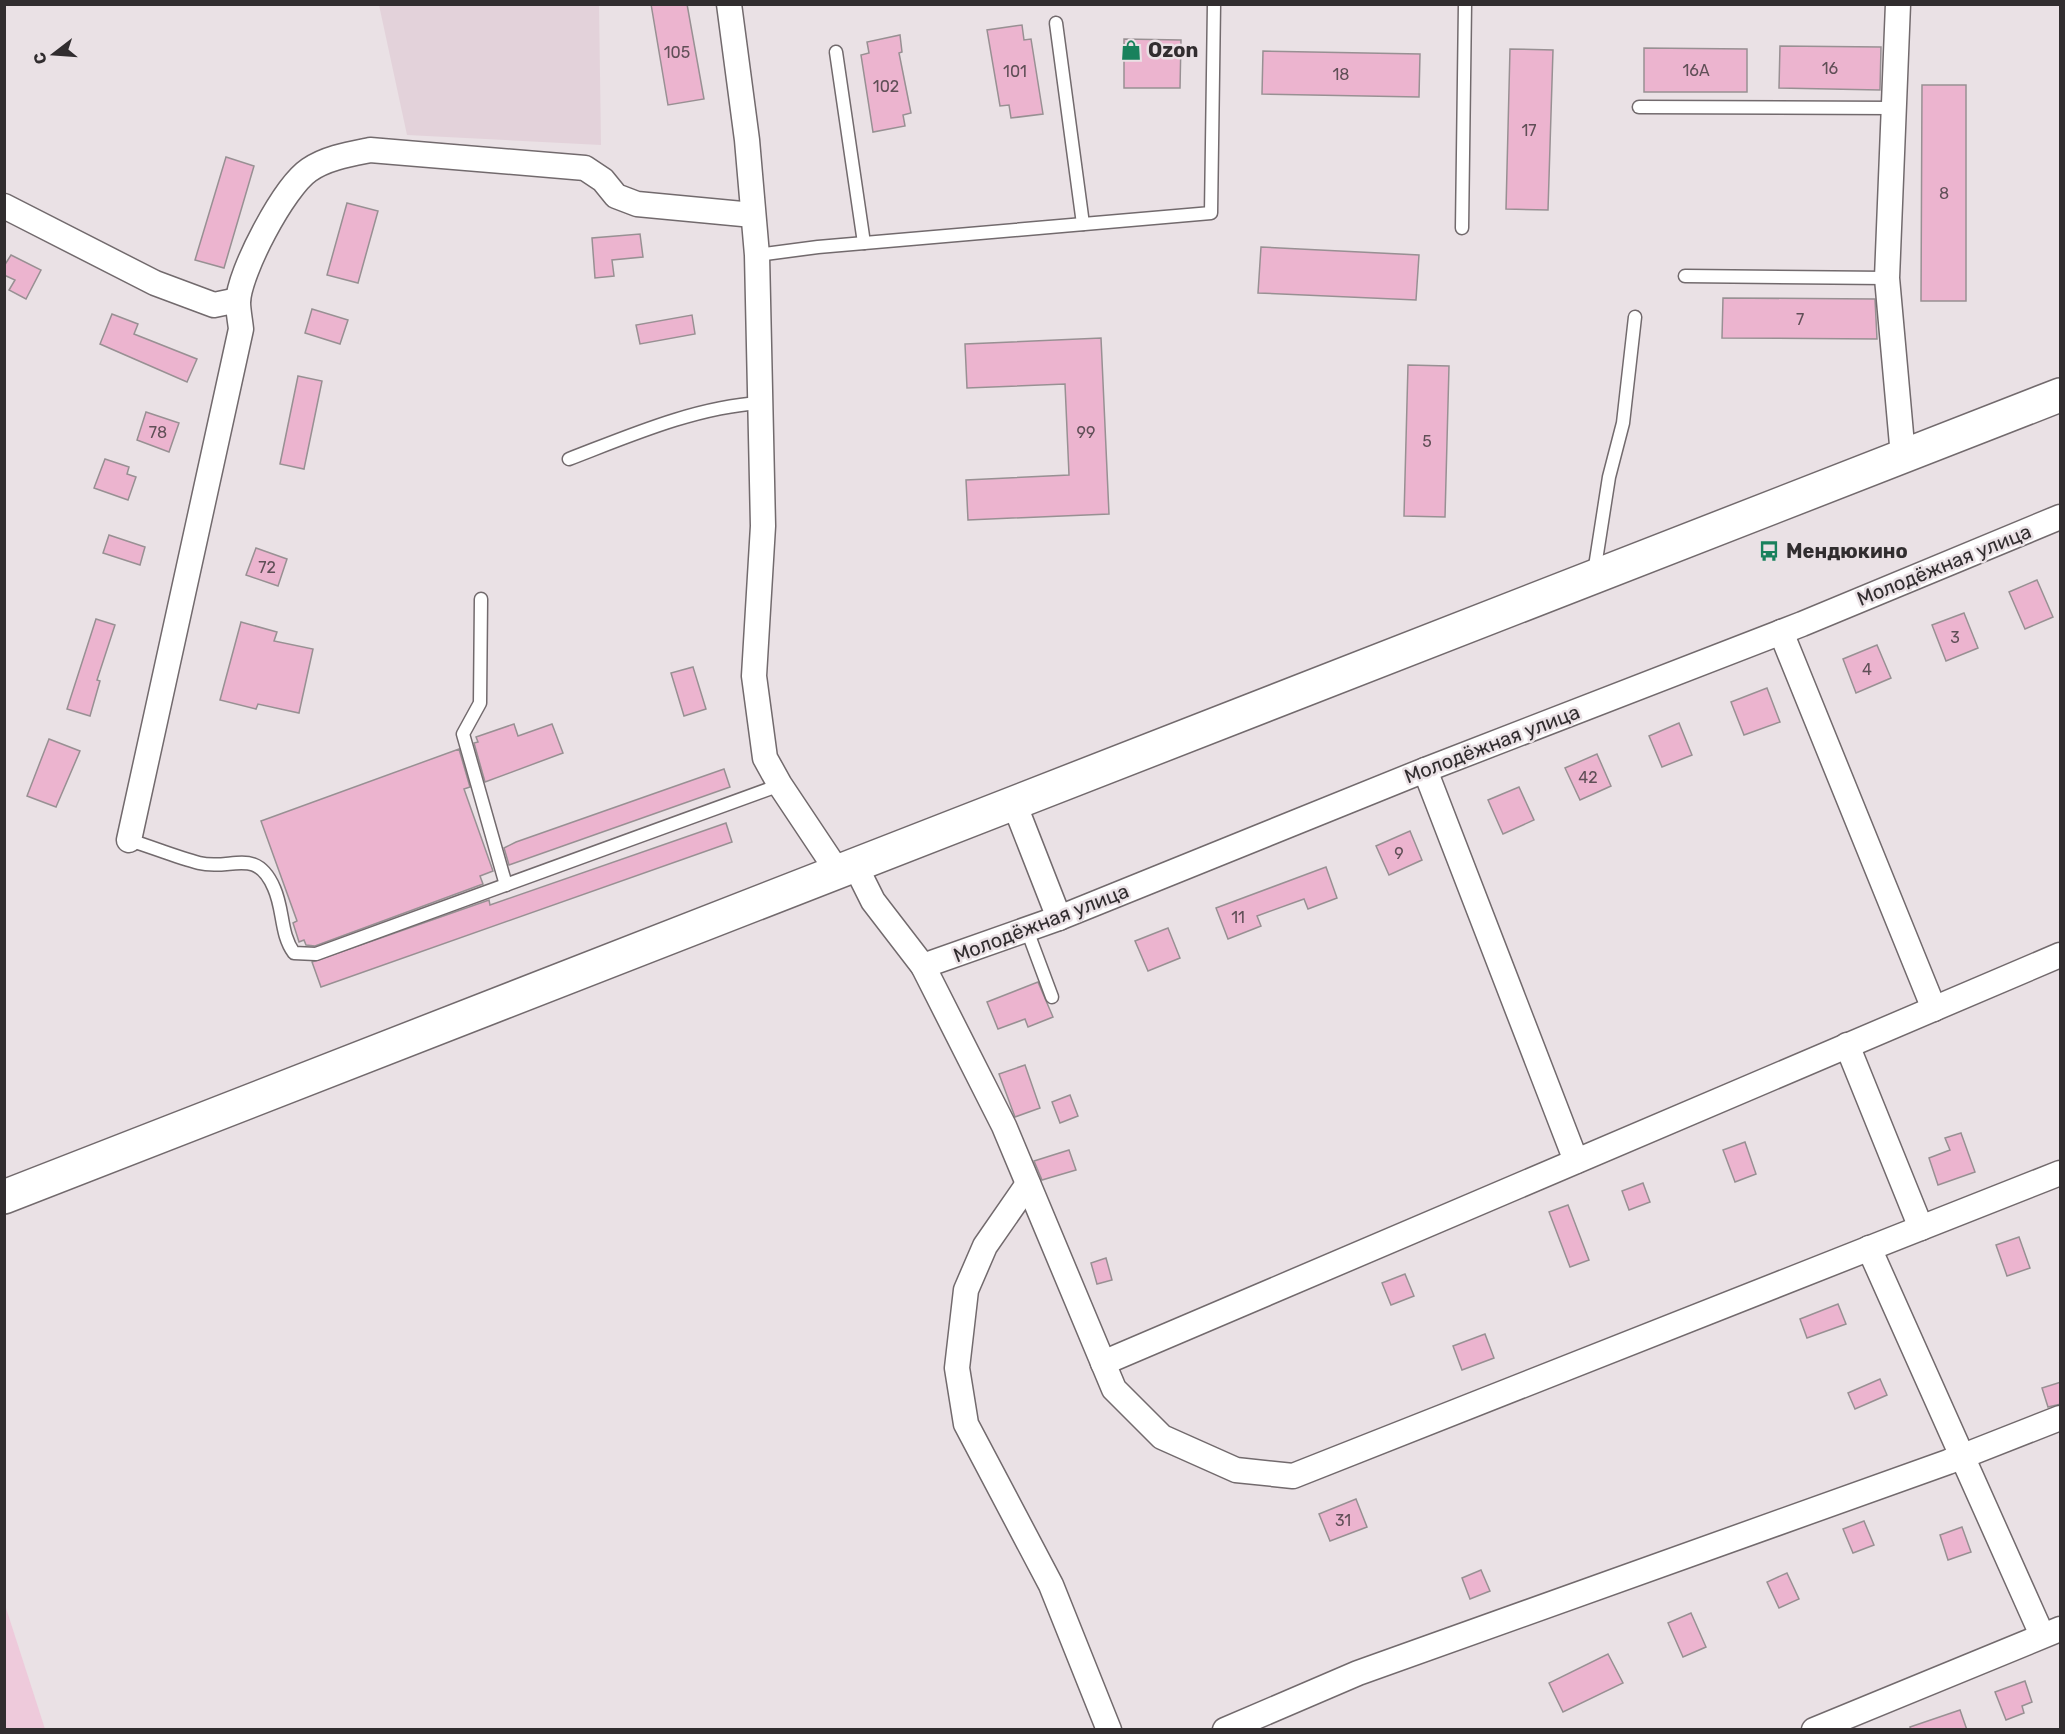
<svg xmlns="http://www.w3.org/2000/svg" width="2065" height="1734" font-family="Rubik,sans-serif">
	<rect width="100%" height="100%" fill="#eae1e5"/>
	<polygon fill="#e3d2da" points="379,5 599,5 601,145 407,135"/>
	<polygon fill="#eecadb" points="5,1605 45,1729 5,1729"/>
	<g fill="#ecb4cf" stroke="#989093" stroke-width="1.5">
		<polygon points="651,4 687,4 704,99 668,105"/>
		<polygon points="1022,25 1024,40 1031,39 1043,114 1011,118 1009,105 1000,106 987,30"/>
		<polygon points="900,35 902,52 899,53 911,113 903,115 905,126 873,132 861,55 869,53 867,42"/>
		<polygon points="1124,39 1181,40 1180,88 1124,88"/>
		<polygon points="1780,46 1881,47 1880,90 1779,88"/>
		<polygon points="1644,48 1747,49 1747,92 1644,92"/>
		<polygon points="1510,49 1553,50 1548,210 1506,209"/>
		<polygon points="1263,51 1420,54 1419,97 1262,94"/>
		<polygon points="1922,85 1966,85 1966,301 1921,301"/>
		<polygon points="226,157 254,166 224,268 195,260"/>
		<polygon points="347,203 378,211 358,283 327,275"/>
		<polygon points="640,234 643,257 612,260 614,276 595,278 592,238"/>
		<polygon points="1261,247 1419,255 1416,300 1258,293"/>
		<polygon points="11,255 41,270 26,299 9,290 15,280 4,275 4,266"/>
		<polygon points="1723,298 1875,299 1877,339 1722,338"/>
		<polygon points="312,309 348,320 340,344 305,333"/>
		<polygon points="112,314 138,324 134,334 197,359 187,382 100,344"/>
		<polygon points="692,315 695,334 640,344 636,325"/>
		<polygon points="1101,338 1109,514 968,520 966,480 1069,475 1065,384 967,388 965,344"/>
		<polygon points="1408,365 1449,366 1445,517 1404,516"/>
		<polygon points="298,376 322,381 304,469 280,464"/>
		<polygon points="146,412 179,423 169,452 137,440"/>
		<polygon points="105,459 129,467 127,474 136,477 128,500 94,488"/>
		<polygon points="109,535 145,547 140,565 103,553"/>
		<polygon points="256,548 287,559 278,586 246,575"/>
		<polygon points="2037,580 2053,617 2025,629 2009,592"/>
		<polygon points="1964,613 1978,648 1946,661 1932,625"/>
		<polygon points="96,619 115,625 97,680 100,681 90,716 67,709"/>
		<polygon points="241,622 277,632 274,641 313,649 299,713 258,704 256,709 220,700"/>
		<polygon points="1877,645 1891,678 1856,693 1843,659"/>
		<polygon points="693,667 706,709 684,716 671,673"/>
		<polygon points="1767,688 1780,722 1744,735 1731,702"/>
		<polygon points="1679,723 1692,755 1662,767 1649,736"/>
		<polygon points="514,724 518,736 552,724 563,753 485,782 474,743 478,742 476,737"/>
		<polygon points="49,739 80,751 56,807 27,796"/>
		<polygon points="459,749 470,787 464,789 493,871 480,876 483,884 315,946 306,945 304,940 299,942 293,923 297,921 261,821"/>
		<polygon points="1597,754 1611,786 1580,800 1565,768"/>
		<polygon points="724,769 730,787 509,865 504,848 516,842"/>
		<polygon points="1519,787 1534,820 1503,834 1488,800"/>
		<polygon points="726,823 732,842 321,987 312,962 489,900 490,905"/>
		<polygon points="1410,831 1422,860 1389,875 1376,846"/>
		<polygon points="1326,867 1337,898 1308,909 1304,899 1257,916 1261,926 1228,939 1216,908"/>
		<polygon points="1168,928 1180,958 1148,971 1135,941"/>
		<polygon points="1038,982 1053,1017 1028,1027 1025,1019 998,1029 987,1002"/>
		<polygon points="1025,1065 1040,1108 1015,1117 999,1074"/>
		<polygon points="1070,1095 1078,1116 1060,1123 1052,1102"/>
		<polygon points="1961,1133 1975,1172 1938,1185 1929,1158 1950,1150 1945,1138"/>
		<polygon points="1745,1142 1756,1174 1735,1182 1723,1150"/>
		<polygon points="1069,1150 1076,1170 1042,1180 1034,1161"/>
		<polygon points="1643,1183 1650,1202 1629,1210 1622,1191"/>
		<polygon points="1568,1205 1589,1260 1570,1267 1549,1212"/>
		<polygon points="2019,1237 2030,1268 2007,1276 1996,1245"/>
		<polygon points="1106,1258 1112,1280 1097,1284 1091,1263"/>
		<polygon points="1405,1274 1414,1296 1391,1305 1382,1283"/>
		<polygon points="1838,1304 1846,1324 1807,1338 1800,1319"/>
		<polygon points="1485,1334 1494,1358 1462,1370 1453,1346"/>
		<polygon points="1880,1379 1887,1395 1855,1409 1848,1393"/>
		<polygon points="2061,1382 2061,1404 2048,1407 2042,1388"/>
		<polygon points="1356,1499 1367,1527 1330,1541 1319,1514"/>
		<polygon points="1864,1521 1874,1545 1853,1553 1843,1529"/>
		<polygon points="1962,1527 1971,1552 1948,1560 1940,1535"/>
		<polygon points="1481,1570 1490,1591 1470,1599 1462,1578"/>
		<polygon points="1787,1573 1799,1599 1779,1608 1767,1582"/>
		<polygon points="1691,1613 1706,1647 1683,1657 1668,1623"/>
		<polygon points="1608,1654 1623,1683 1563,1712 1549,1683"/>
		<polygon points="2025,1681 2032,1702 2022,1706 2024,1713 2006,1720 1995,1692"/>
		<polygon points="1960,1710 1967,1730 1911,1730 1910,1727"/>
	</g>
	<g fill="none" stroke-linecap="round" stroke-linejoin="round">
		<g stroke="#726a6d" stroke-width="15">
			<g id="lane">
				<polyline points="1056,23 1083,224"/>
				<polyline points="836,52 864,243"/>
				<polyline points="1639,107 1895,108"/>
				<polyline points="1462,228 1465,4"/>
				<polyline points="757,255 818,247 1211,213 1214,4"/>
				<polyline points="1685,276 1887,278"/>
				<path d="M569 459C629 436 695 407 760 403"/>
				<polyline points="1594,573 1609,477 1623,423 1635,317"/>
				<polyline points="481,599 480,703 463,734 506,885"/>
				<path d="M129 840C152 847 176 857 199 863 231 871 256 846 274 888 284 910 280 934 294 953L316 954 780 785"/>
				<polyline points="1027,930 1052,997"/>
			</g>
		</g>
		<g stroke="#726a6d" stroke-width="27">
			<g id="street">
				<polyline points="729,4 747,140 757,255 763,526 754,676 765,758 780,785 838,872"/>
				<polyline points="1898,4 1887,278 1903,456"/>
				<polyline points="4,206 155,283 214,305 238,300"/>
				<polyline points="1781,632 1934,1009"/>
				<polyline points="1425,770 1576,1161"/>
				<polyline points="1014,803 1059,918"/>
				<path d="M129 840 241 329C240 320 238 310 238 302 239 272 284 187 309 170 326 158 350 154 370 150L585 168 603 180 616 196 637 204 753 215"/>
				<polyline points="855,865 873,901 923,966 1004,1126 1114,1389 1162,1437 1236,1470 1293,1476 2060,1173"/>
				<polyline points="923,966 1059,918 1425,770 1802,624 2060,517"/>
				<polyline points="1847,1045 1921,1228"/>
				<polyline points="1028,1184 985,1246 966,1290 957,1368 966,1424 1051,1585 1109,1730"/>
				<polyline points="1869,1248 2042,1635"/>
				<polyline points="1103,1363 2060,955"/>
				<polyline points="1225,1730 1358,1673 1948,1462 2060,1418"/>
				<polyline points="1814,1730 2060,1629"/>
			</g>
		</g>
		<g stroke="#726a6d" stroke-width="36">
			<polyline id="secondary" points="4,1197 2060,395"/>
		</g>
		<use href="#lane" stroke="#fff" stroke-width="12"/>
		<use href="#street" stroke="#fff" stroke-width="24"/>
		<use href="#secondary" stroke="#fff" stroke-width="33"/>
	</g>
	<defs>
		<g id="shop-bare" transform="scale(1.62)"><path d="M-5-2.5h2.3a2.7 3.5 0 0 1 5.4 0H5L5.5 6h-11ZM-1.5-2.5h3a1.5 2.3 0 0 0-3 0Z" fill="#19815c" stroke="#eae1e5" stroke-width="2.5" paint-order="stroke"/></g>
		<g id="bus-bare" transform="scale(1.62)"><path d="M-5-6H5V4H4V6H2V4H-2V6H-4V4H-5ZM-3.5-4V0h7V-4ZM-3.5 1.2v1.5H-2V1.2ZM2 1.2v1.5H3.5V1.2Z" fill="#19815c" stroke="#eae1e5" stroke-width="2.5" paint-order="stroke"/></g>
	</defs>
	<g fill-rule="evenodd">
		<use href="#shop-bare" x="1131" y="50"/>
		<use href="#bus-bare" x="1769" y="551"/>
	</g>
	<g text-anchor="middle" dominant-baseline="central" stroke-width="5" stroke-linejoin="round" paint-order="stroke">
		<g font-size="16" fill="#604f57">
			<text x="677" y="52">105</text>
			<text x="1830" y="68">16</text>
			<text x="1696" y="70">16А</text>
			<text x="1015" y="71">101</text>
			<text x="1341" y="74">18</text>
			<text x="886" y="86">102</text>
			<text x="1529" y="130">17</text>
			<text x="1944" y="193">8</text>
			<text x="1800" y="319">7</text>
			<text x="158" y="432">78</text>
			<text x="1086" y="432">99</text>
			<text x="1427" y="441">5</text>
			<text x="267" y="567">72</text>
			<text x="1955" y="637">3</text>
			<text x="1867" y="669">4</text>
			<text x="1588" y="777">42</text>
			<text x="1399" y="853">9</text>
			<text x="1238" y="917">11</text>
			<text x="1343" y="1520">31</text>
		</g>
		<g font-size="20" font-weight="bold" fill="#312d2f" stroke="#eae1e5" text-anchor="start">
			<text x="1148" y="50">Ozon</text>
			<text x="1786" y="551">Мендюкино</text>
		</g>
		<g font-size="20" fill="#312d2f" stroke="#eae1e5">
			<text transform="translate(1944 565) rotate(-22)">Молодёжная улица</text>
			<text transform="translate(1492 744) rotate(-21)">Молодёжная улица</text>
			<text transform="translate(1041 923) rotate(-21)">Молодёжная улица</text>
		</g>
	</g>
	<rect width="2065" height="1734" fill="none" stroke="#312d2f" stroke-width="12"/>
	<g transform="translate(54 54) rotate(253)" stroke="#eae1e5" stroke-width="4.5" paint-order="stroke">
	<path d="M0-4.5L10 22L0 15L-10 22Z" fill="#312d2f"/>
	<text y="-9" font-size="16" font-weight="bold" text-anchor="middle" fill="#312d2f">С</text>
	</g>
</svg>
